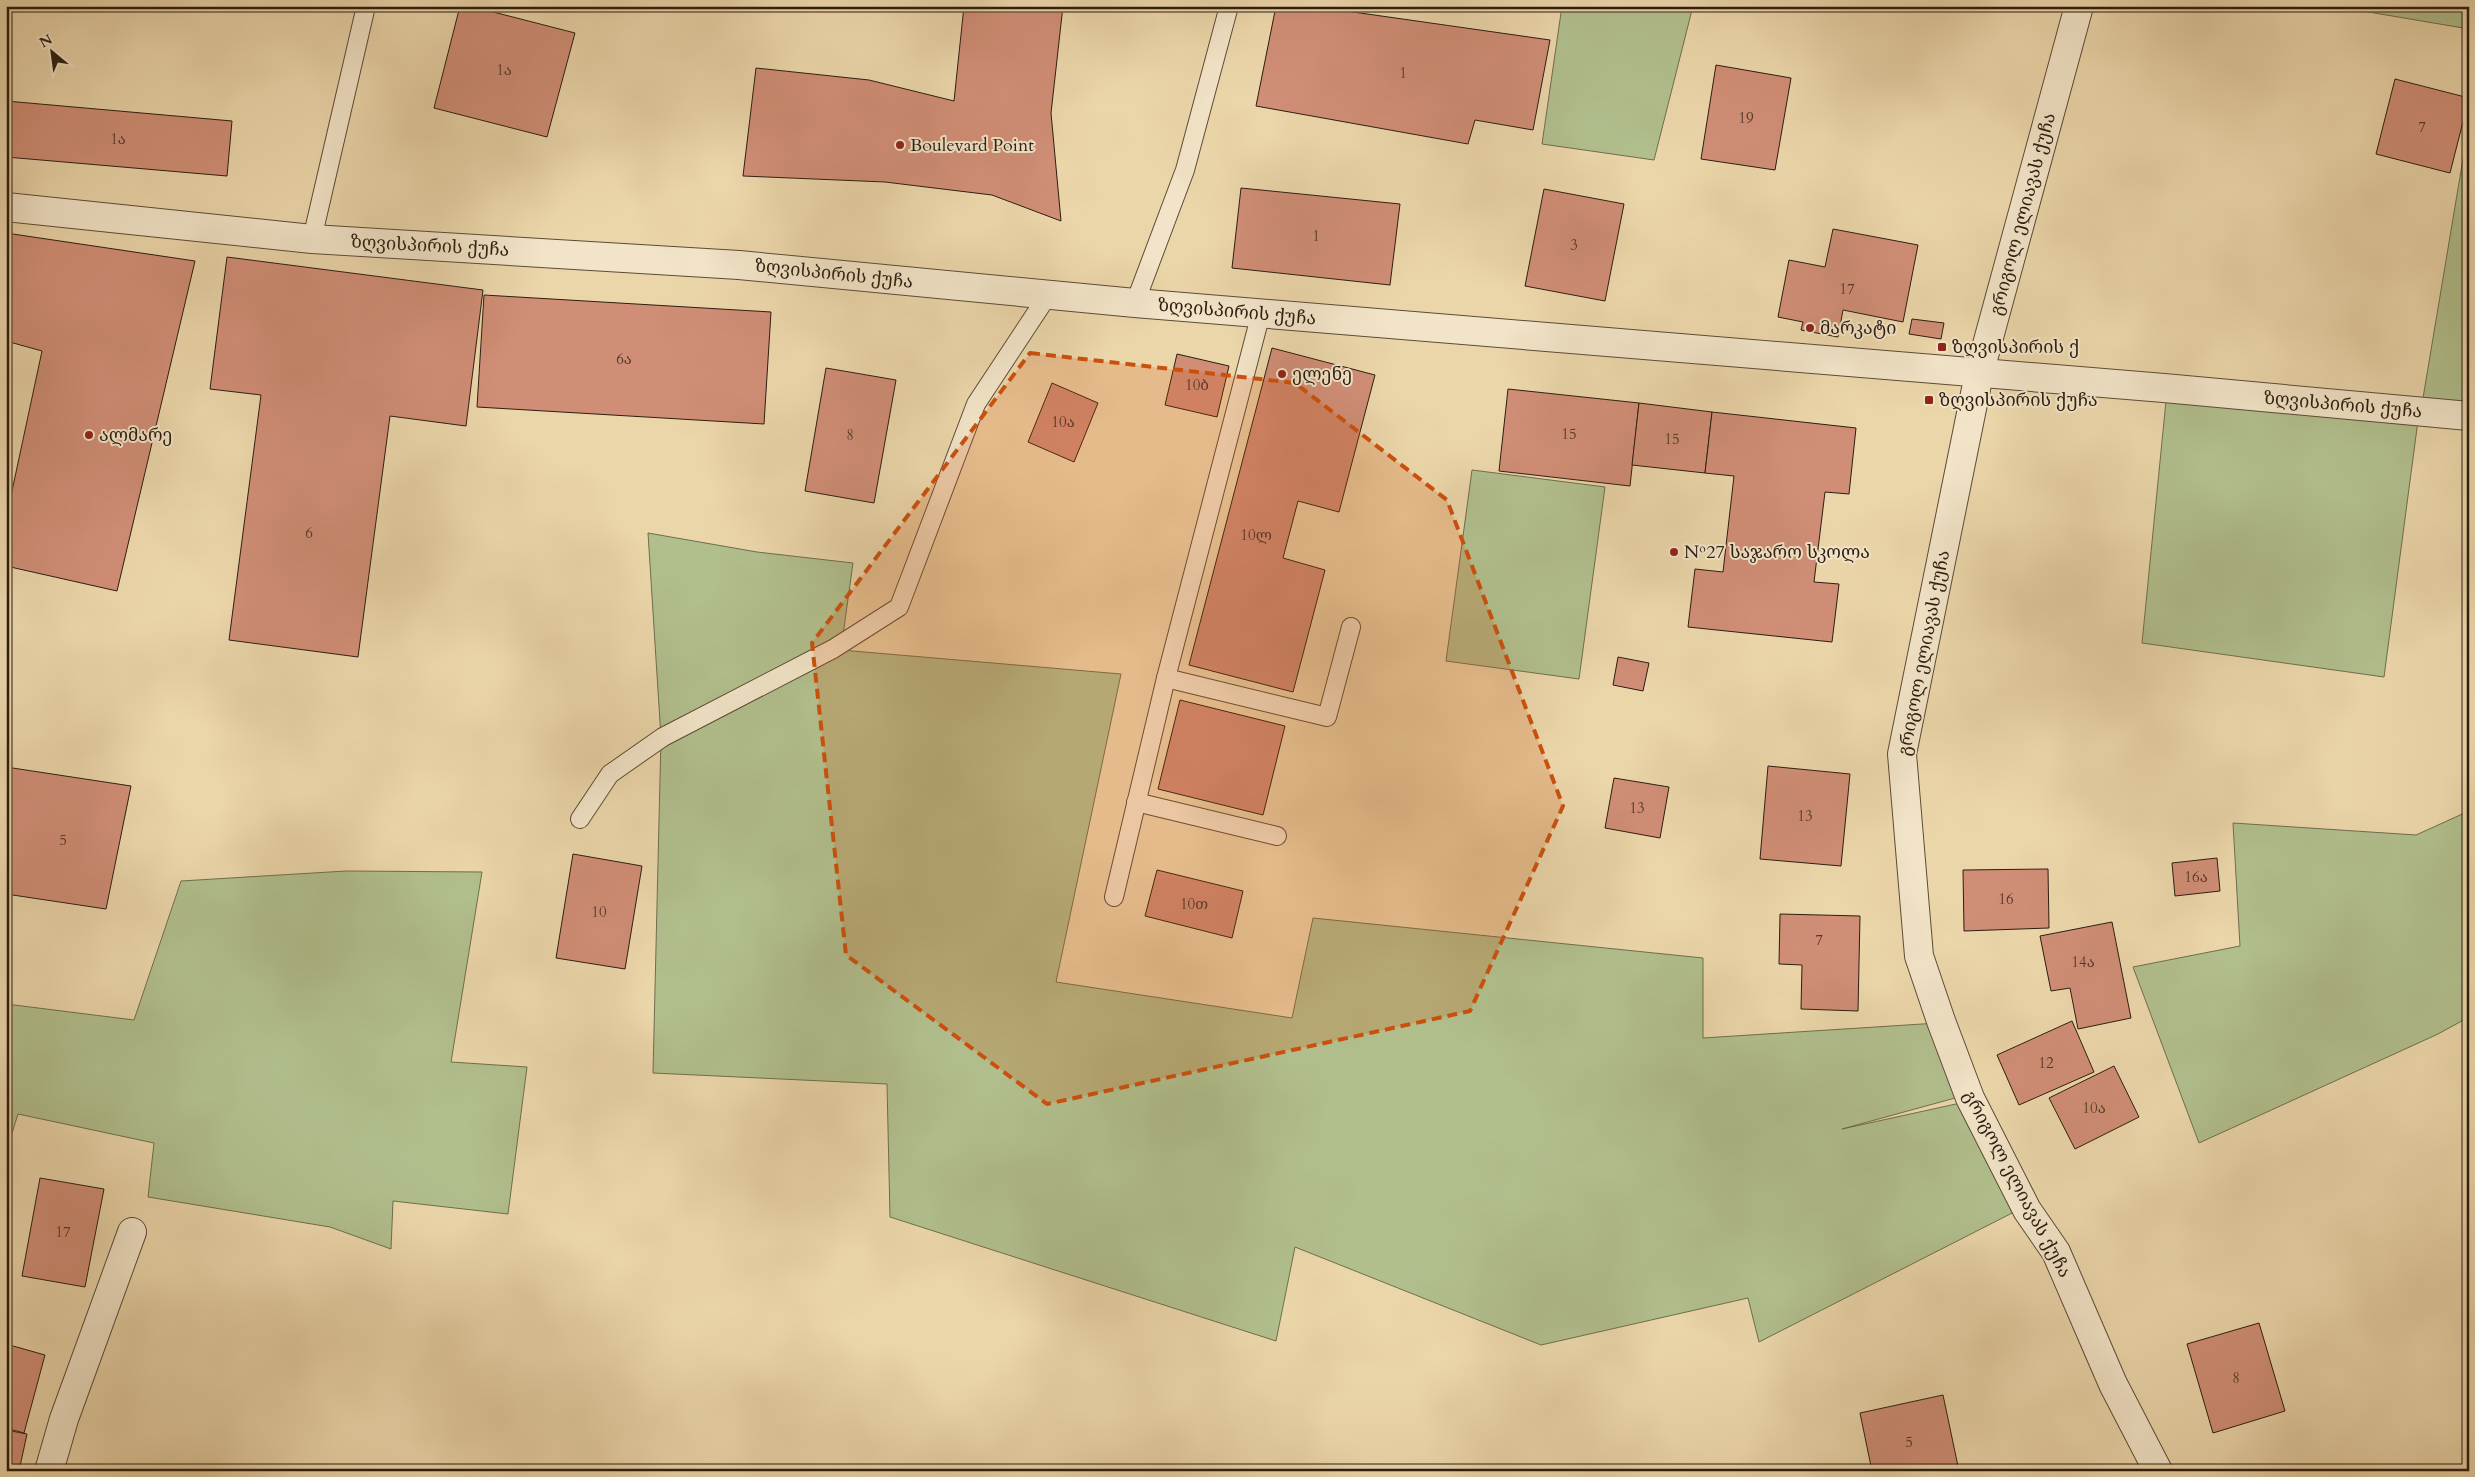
<svg xmlns="http://www.w3.org/2000/svg" width="2475" height="1477" font-family="Cardo,'Noto Serif Georgian',serif">
	<rect width="100%" height="100%" fill="#ebd6aa"/>
	<filter id="stains"><feTurbulence type="fractalNoise" baseFrequency=".004" numOctaves="4"/><feColorMatrix values="0 0 0 0 .2 0 0 0 0 .09 0 0 0 0 .02 0 0 0 .5 -.17"/></filter>
	<radialGradient id="worn" r=".72"><stop offset=".6" stop-color="#630" stop-opacity="0"/><stop offset="1" stop-color="#630" stop-opacity=".3"/></radialGradient>
	<g fill="#b1bf8d" stroke="#6e6e4e">
		<polygon points="1562,6 1693,6 1654,160 1542,144"/>
		<polygon points="2333,6 2469,6 2469,29"/>
		<polygon points="2469,123 2469,414 2421,410"/>
		<polygon points="2167,391 2419,413 2384,677 2142,643"/>
		<polygon points="1472,470 1605,487 1579,679 1446,661"/>
		<polygon points="648,533 757,552 853,563 841,650 1121,674 1056,982 1292,1018 1313,918 1703,958 1703,1038 1938,1023 1966,1095 1842,1129 1965,1102 2022,1208 1759,1342 1748,1298 1541,1345 1295,1247 1276,1341 890,1217 887,1084 653,1073 661,738"/>
		<polygon points="2469,811 2469,1017 2438,1034 2199,1143 2133,967 2240,946 2233,823 2416,835"/>
		<polygon points="346,871 482,872 451,1062 527,1067 508,1214 393,1201 391,1249 330,1227 148,1197 154,1143 18,1114 6,1152 6,1004 134,1020 181,881"/>
	</g>
	<g fill="#d08e76" stroke="#2c1d10">
		<polygon points="460,6 470,6 575,33 547,137 434,108"/>
		<polygon points="964,6 1063,6 1051,113 1061,221 992,195 885,182 743,176 756,68 869,80 954,101"/>
		<polygon points="1276,6 1311,6 1550,40 1533,130 1475,120 1468,144 1256,106"/>
		<polygon points="1716,65 1791,78 1775,170 1701,159"/>
		<polygon points="2395,79 2469,98 2450,173 2376,154"/>
		<polygon points="6,101 232,121 227,176 6,157"/>
		<polygon points="1241,188 1400,204 1390,285 1232,268"/>
		<polygon points="1544,189 1624,204 1605,301 1525,286"/>
		<polygon points="1833,229 1918,245 1903,322 1843,310 1838,337 1801,330 1803,322 1778,317 1789,260 1825,267"/>
		<polygon points="6,233 195,261 117,591 6,566 6,519 42,351 6,341"/>
		<polygon points="227,257 483,290 466,426 390,416 358,657 229,640 261,395 210,389"/>
		<polygon points="484,295 771,312 764,424 477,407"/>
		<polygon points="1912,319 1944,323 1941,339 1909,334"/>
		<polygon points="1272,348 1375,375 1339,512 1298,501 1283,558 1325,570 1293,692 1189,665"/>
		<polygon points="1177,354 1229,366 1217,417 1165,405"/>
		<polygon points="826,368 896,380 874,503 805,491"/>
		<polygon points="1052,383 1098,403 1074,462 1028,442"/>
		<polygon points="1508,389 1639,403 1630,486 1499,471"/>
		<polygon points="1639,403 1712,412 1705,473 1632,465"/>
		<polygon points="1712,412 1856,428 1849,494 1825,492 1814,582 1839,584 1832,642 1688,627 1695,569 1723,572 1734,476 1705,473"/>
		<polygon points="1618,657 1649,663 1643,691 1613,685"/>
		<polygon points="1180,700 1285,726 1263,815 1158,789"/>
		<polygon points="1768,766 1850,774 1841,866 1760,859"/>
		<polygon points="6,767 131,786 106,909 6,894"/>
		<polygon points="1614,778 1669,787 1660,838 1605,828"/>
		<polygon points="573,854 642,866 625,969 556,958"/>
		<polygon points="2217,858 2220,891 2175,896 2172,863"/>
		<polygon points="2048,869 2049,928 1964,931 1963,870"/>
		<polygon points="1157,870 1243,891 1232,938 1145,916"/>
		<polygon points="1780,914 1860,916 1858,1011 1801,1009 1802,965 1779,964"/>
		<polygon points="2112,922 2131,1018 2078,1029 2070,988 2051,991 2040,936"/>
		<polygon points="2072,1021 2094,1072 2019,1105 1997,1055"/>
		<polygon points="2114,1066 2139,1117 2075,1149 2049,1098"/>
		<polygon points="40,1178 104,1189 85,1287 22,1276"/>
		<polygon points="2259,1323 2285,1411 2213,1433 2187,1344"/>
		<polygon points="6,1344 45,1355 24,1433 6,1428"/>
		<polygon points="1943,1395 1959,1471 1872,1471 1860,1413"/>
		<polygon points="6,1430 27,1434 19,1471 6,1471"/>
	</g>
	<g fill="none" stroke-linecap="round" stroke-linejoin="round">
		<g stroke="#5c4b36" stroke-width="20">
			<g id="lane">
				<polyline points="312,239 366,6"/>
				<polyline points="1135,303 1185,170 1229,6"/>
				<polyline points="1166,678 1327,717 1351,627"/>
				<polyline points="1136,802 1277,836"/>
				<polyline points="580,819 610,774 663,737 833,649 899,607 976,404 1048,295"/>
				<polyline points="1114,897 1166,678 1261,313"/>
			</g>
		</g>
		<g stroke="#5c4b36" stroke-width="30">
			<g id="street">
				<polyline points="2079,6 1979,374 1902,754 1919,956 1941,1021 1970,1098 2027,1210 2056,1252 2113,1384 2158,1471"/>
				<polyline points="6,207 312,239 739,265 1135,303 2164,388 2469,416"/>
				<polyline points="49,1471 64,1419 132,1232"/>
			</g>
		</g>
		<use href="#lane" stroke="#f2e4c8" stroke-width="18"/>
		<use href="#street" stroke="#f2e4c8" stroke-width="28"/>
	</g>
	<path fill="#cc500d" fill-opacity="0.2" stroke="#cc500d" stroke-width="4" stroke-dasharray="10 6" stroke-linejoin="round" d="M1030 353 1295 383 1447 500 1563 806 1470 1011 1047 1104 846 955 812 643Z"/>
	<g fill="#8f2418" stroke="#f2e4c8" stroke-width="2">
		<circle cx="900" cy="145" r="5"/>
		<circle cx="1810" cy="328" r="5"/>
		<rect x="1937" y="342" width="10" height="10" rx="2.5"/>
		<circle cx="1282" cy="374" r="5"/>
		<rect x="1924" y="395" width="10" height="10" rx="2.5"/>
		<circle cx="89" cy="435" r="5"/>
		<circle cx="1674" cy="552" r="5"/>
	</g>
	<g text-anchor="middle" dominant-baseline="central" stroke-width="4" stroke-linejoin="round" paint-order="stroke">
		<g font-size="15" fill="#55392a">
			<text x="504" y="70">1ა</text>
			<text x="1403" y="73">1</text>
			<text x="1746" y="118">19</text>
			<text x="2422" y="127">7</text>
			<text x="118" y="139">1ა</text>
			<text x="1316" y="236">1</text>
			<text x="1574" y="245">3</text>
			<text x="1847" y="289">17</text>
			<text x="624" y="359">6ა</text>
			<text x="1197" y="385">10ბ</text>
			<text x="1063" y="422">10ა</text>
			<text x="1569" y="434">15</text>
			<text x="850" y="435">8</text>
			<text x="1672" y="439">15</text>
			<text x="309" y="533">6</text>
			<text x="1256" y="535">10ლ</text>
			<text x="1637" y="808">13</text>
			<text x="1805" y="816">13</text>
			<text x="63" y="840">5</text>
			<text x="2196" y="877">16ა</text>
			<text x="2006" y="899">16</text>
			<text x="1194" y="904">10თ</text>
			<text x="599" y="912">10</text>
			<text x="1819" y="940">7</text>
			<text x="2083" y="962">14ა</text>
			<text x="2046" y="1063">12</text>
			<text x="2094" y="1108">10ა</text>
			<text x="63" y="1232">17</text>
			<text x="2236" y="1378">8</text>
			<text x="1909" y="1442">5</text>
		</g>
		<g font-size="18" fill="#2c1d10" stroke="#f2e4c8" text-anchor="start">
			<text x="910" y="145">Boulevard Point</text>
			<text x="1820" y="328">მარკატი</text>
			<text x="1952" y="347">ზღვისპირის ქ</text>
			<text x="1292" y="374">ელენე</text>
			<text x="1939" y="400">ზღვისპირის ქუჩა</text>
			<text x="99" y="435">ალმარე</text>
			<text x="1684" y="552">№27 საჯარო სკოლა</text>
		</g>
		<g font-size="18" fill="#2c1d10" stroke="#f2e4c8">
			<text transform="translate(2023 214) rotate(-75)">გრიგოლ ელიავას ქუჩა</text>
			<text transform="translate(430 246) rotate(3)">ზღვისპირის ქუჩა</text>
			<text transform="translate(834 274) rotate(6)">ზღვისპირის ქუჩა</text>
			<text transform="translate(1237 312) rotate(5)">ზღვისპირის ქუჩა</text>
			<text transform="translate(2343 405) rotate(5)">ზღვისპირის ქუჩა</text>
			<text transform="translate(1924 653) rotate(-79)">გრიგოლ ელიავას ქუჩა</text>
			<text transform="translate(2017 1184) rotate(62)">გრიგოლ ელიავას ქუჩა</text>
		</g>
	</g>
	<rect width="2475" height="1477" fill="none" stroke="#ebd6aa" stroke-width="25"/>
	<rect x="8" y="8" width="2460" height="1462" fill="none" stroke="#2c1d10" stroke-width="2.5"/>
	<rect x="12" y="12" width="2450" height="1452" fill="none" stroke="#2c1d10"/>
	<g transform="translate(52 52) rotate(331)" stroke="#f2e4c8" stroke-width="4" paint-order="stroke">
	<path d="M0-4L9 19L0 12L-9 19Z" fill="#2c1d10"/>
	<text y="-8" font-size="14" font-weight="bold" text-anchor="middle" fill="#2c1d10">N</text>
	</g>
	<rect width="100%" height="100%" filter="url(#stains)"/>
	<rect width="100%" height="100%" fill="url(#worn)"/>
</svg>
